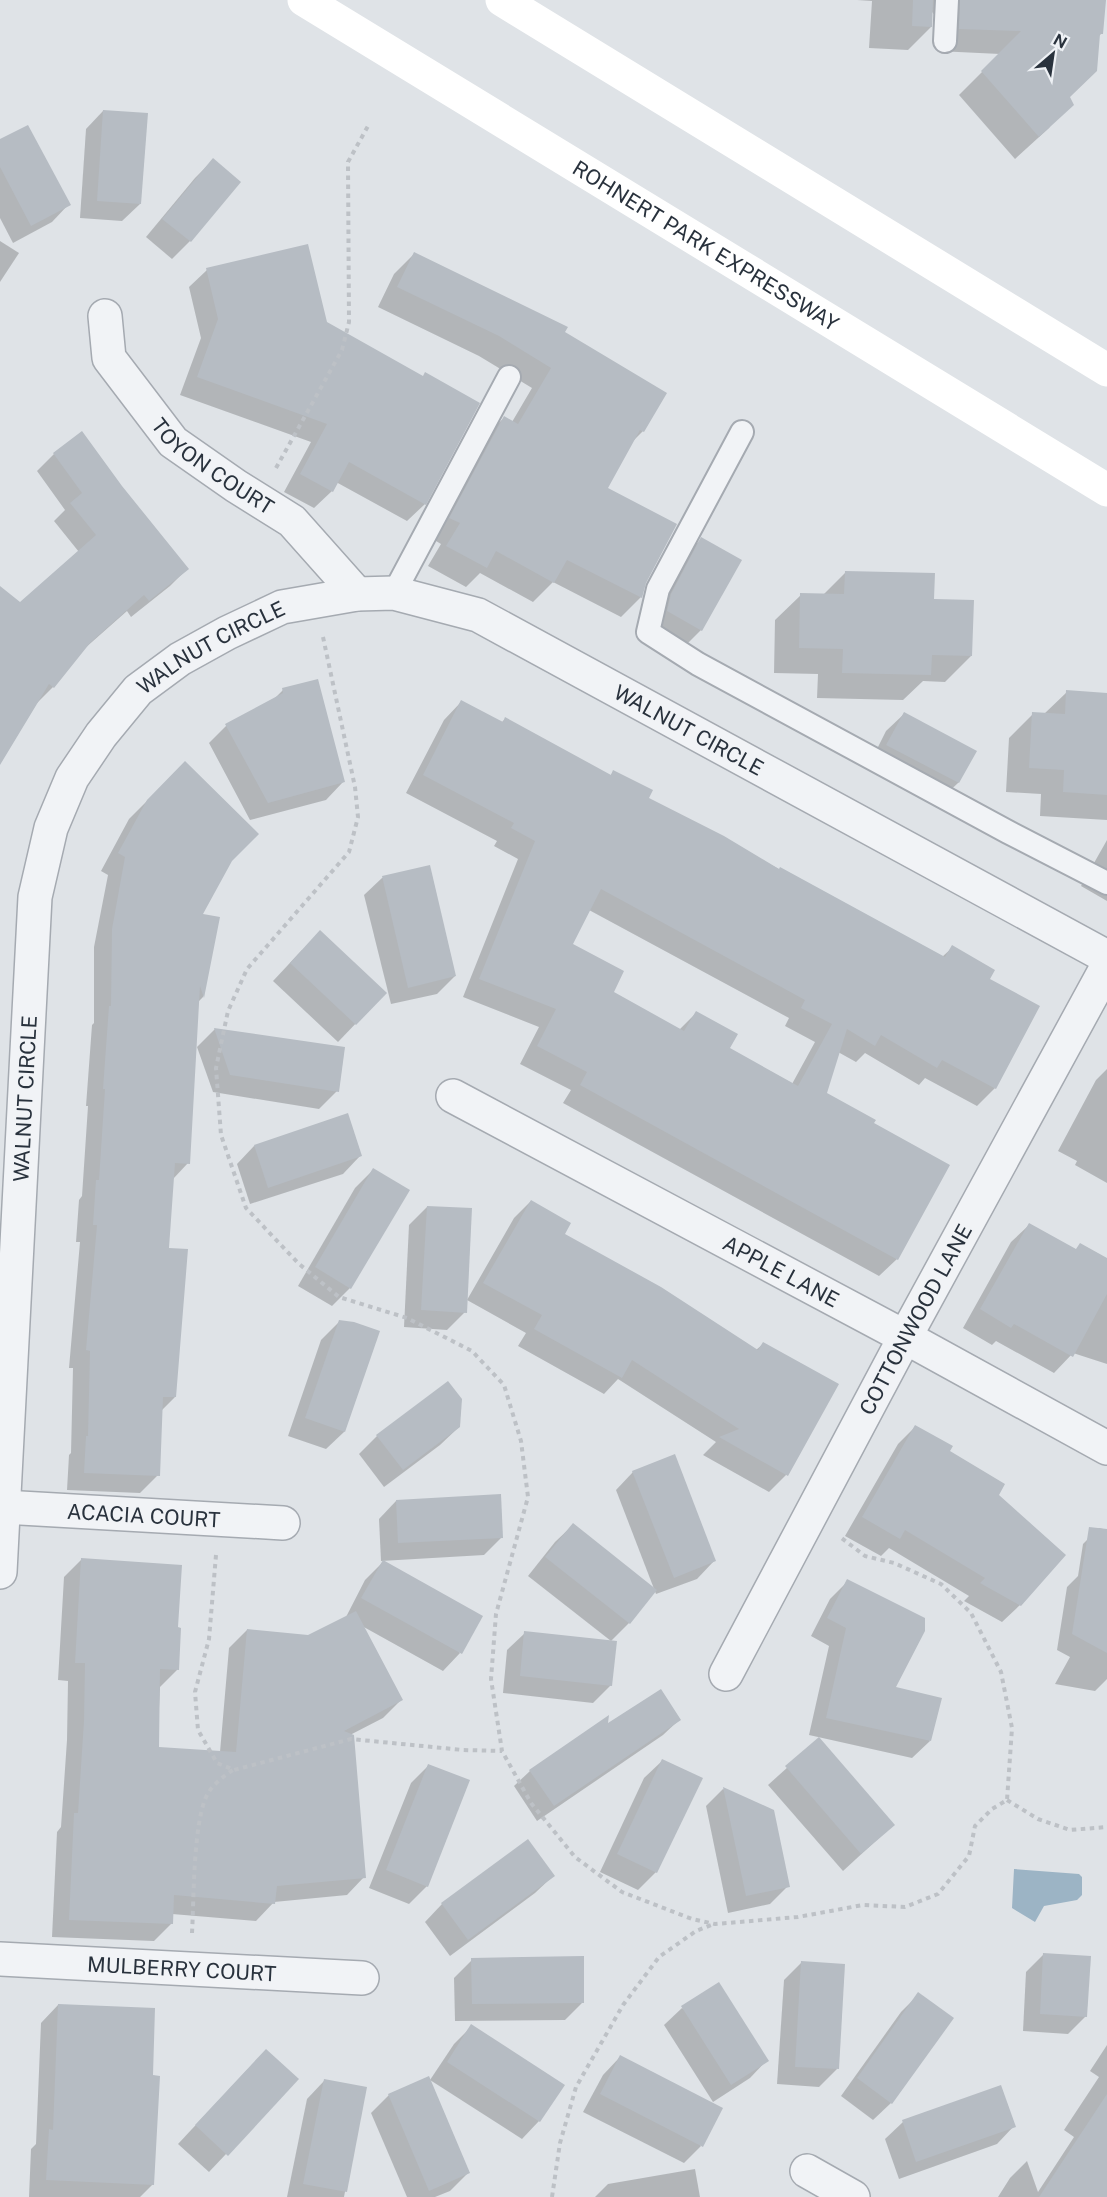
<svg xmlns="http://www.w3.org/2000/svg" width="1107" height="2197" font-family="'Public Sans',sans-serif">
	<rect width="100%" height="100%" fill="#dfe3e7"/>
	<polygon fill="#9cb4c5" points="1014,1869 1079,1874 1082,1877 1082,1895 1077,1900 1044,1906 1035,1922 1012,1908"/>
	<g fill="#0003" fill-rule="evenodd">
		<polygon points="857,0 1104,0 1102,33 1098,37 1069,98 1049,128 1015,159 959,95 1000,54 937,51 937,18 932,12 931,27 908,50 869,48 872,1"/>
		<polygon points="103,111 140,204 122,221 80,218 86,129"/>
		<polygon points="0,141 69,204 52,222 13,243 0,218"/>
		<polygon points="213,160 239,182 190,241 172,259 146,237 195,178"/>
		<polygon points="0,241 19,253 0,282"/>
		<polygon points="414,254 563,333 643,431 631,443 606,488 645,582 641,597 621,617 553,582 533,602 480,573 466,587 428,566 441,544 431,538 484,437 504,418 512,422 532,388 479,356 378,307 394,274"/>
		<polygon points="207,270 326,323 425,504 407,521 336,482 332,491 314,508 284,492 311,442 180,395 201,338 189,287"/>
		<polygon points="54,454 121,487 187,569 170,586 131,617 127,611 84,649 53,687 36,704 0,752 0,588 20,604 79,552 54,521 65,510 37,471"/>
		<polygon points="701,539 701,630 683,648 650,629 684,557"/>
		<polygon points="845,573 933,600 971,656 945,682 923,681 903,700 817,698 818,674 774,673 775,620 801,595 823,595"/>
		<polygon points="283,690 343,782 326,800 250,820 209,743 226,726 273,700"/>
		<polygon points="1067,692 1107,694 1107,820 1040,816 1041,794 1006,792 1009,738 1033,714 1044,714"/>
		<path d="M461 702 501 723 505 719 610 776 613 772 647 798 942 957 953 947 988 980 1038 1006 995 1088 977 1106 925 1078 919 1085 865 1053 856 1062 838 1052 825 1094 897 1259 879 1276 563 1103 571 1090 520 1064 539 1027 463 997 518 859 494 846 497 841 406 793 444 720ZM589 910 789 1018 785 1026 815 1042 792 1084 728 1049 696 1013 679 1030 612 993 571 945Z"/>
		<polygon points="904,714 975,751 958,783 940,800 870,763 886,731"/>
		<polygon points="185,763 231,860 201,915 218,919 203,997 198,1002 188,1163 173,1179 167,1250 175,1397 161,1411 158,1475 140,1493 67,1490 69,1455 71,1453 73,1368 69,1368 80,1242 76,1242 79,1200 82,1196 88,1106 86,1106 92,1025 94,1023 94,947 108,875 101,871 129,819"/>
		<polygon points="1107,840 1107,901 1081,886"/>
		<polygon points="429,867 455,976 437,994 391,1004 364,895 382,878"/>
		<polygon points="302,950 385,993 338,1042 273,981"/>
		<polygon points="215,1029 337,1091 319,1109 213,1092 197,1047"/>
		<polygon points="1107,1069 1107,1183 1075,1165 1077,1161 1058,1151 1096,1080"/>
		<polygon points="254,1146 360,1156 343,1174 250,1204 237,1164"/>
		<polygon points="373,1170 350,1288 332,1306 298,1286 355,1188"/>
		<polygon points="531,1201 563,1235 756,1350 763,1344 786,1475 769,1492 703,1455 716,1442 618,1379 604,1394 518,1346 526,1333 467,1300 514,1218"/>
		<polygon points="427,1207 465,1312 447,1330 404,1327 409,1225"/>
		<polygon points="1029,1225 1075,1250 1107,1260 1107,1364 1073,1353 1054,1373 996,1341 992,1345 963,1328 1011,1242"/>
		<polygon points="339,1322 344,1432 326,1449 288,1436 321,1340"/>
		<polygon points="459,1427 440,1445 384,1487 359,1454 377,1436"/>
		<polygon points="915,1427 948,1452 997,1496 1020,1605 1002,1622 964,1601 969,1596 889,1548 881,1556 845,1536 898,1444"/>
		<polygon points="633,1472 714,1561 697,1579 656,1594 616,1490"/>
		<polygon points="396,1501 502,1537 484,1555 381,1561 379,1519"/>
		<polygon points="573,1525 655,1590 629,1623 611,1641 528,1576 555,1542"/>
		<polygon points="1099,1528 1107,1530 1107,1679 1095,1691 1055,1684 1070,1657 1057,1650 1067,1587 1078,1576 1083,1544"/>
		<polygon points="81,1560 176,1629 177,1670 160,1687 157,1748 220,1752 229,1648 247,1630 308,1636 346,1617 365,1580 383,1562 460,1653 443,1671 362,1626 401,1700 383,1718 350,1735 364,1877 347,1895 274,1902 256,1921 172,1914 172,1923 154,1941 52,1937 57,1832 61,1827 67,1740 68,1681 58,1680 64,1577"/>
		<polygon points="848,1581 894,1688 930,1741 912,1758 809,1735 829,1646 811,1636 830,1599"/>
		<polygon points="525,1633 611,1685 593,1703 503,1693 507,1650"/>
		<polygon points="679,1720 663,1735 537,1821 514,1786 530,1771 606,1726"/>
		<polygon points="819,1739 893,1825 843,1871 768,1785"/>
		<polygon points="662,1761 656,1872 638,1890 600,1872 644,1778"/>
		<polygon points="429,1765 427,1886 409,1904 369,1888 411,1783"/>
		<polygon points="723,1789 772,1811 788,1886 770,1904 728,1913 706,1806"/>
		<polygon points="553,1876 535,1893 450,1956 425,1922 442,1904"/>
		<polygon points="1044,1954 1086,2016 1068,2034 1023,2031 1026,1972"/>
		<polygon points="472,1960 583,2002 565,2020 455,2021 454,1978"/>
		<polygon points="802,1962 837,2069 819,2087 777,2084 784,1980"/>
		<polygon points="919,1994 891,2103 873,2120 841,2096 901,2012"/>
		<polygon points="58,2005 152,2077 153,2184 140,2197 29,2197 31,2149 36,2144 41,2023"/>
		<polygon points="682,2008 767,2060 750,2078 713,2102 664,2025"/>
		<polygon points="472,2026 539,2121 522,2139 430,2080 454,2044"/>
		<polygon points="1107,2045 1107,2197 998,2197 1010,2178 1027,2161 1038,2192 1074,2137 1064,2130 1099,2077 1090,2071"/>
		<polygon points="620,2057 701,2146 684,2163 583,2112 603,2075"/>
		<polygon points="248,2069 297,2079 209,2172 178,2144"/>
		<polygon points="324,2081 365,2089 344,2197 287,2197 307,2099"/>
		<polygon points="389,2095 468,2173 450,2191 435,2197 407,2197 371,2113"/>
		<polygon points="903,2122 1014,2126 997,2144 899,2179 885,2139"/>
		<polygon points="695,2169 700,2197 595,2197 608,2184"/>
	</g>
	<g fill="#b6bcc3" fill-rule="evenodd">
		<polygon points="913,0 933,0 932,27 912,26"/>
		<polygon points="960,0 1106,0 1103,34 1100,34 1097,71 1070,97 1074,105 1039,137 981,71 1021,31 959,29"/>
		<polygon points="103,110 148,113 141,204 97,201"/>
		<polygon points="28,125 71,205 31,226 0,167 0,139"/>
		<polygon points="213,158 241,182 191,242 162,219"/>
		<polygon points="308,244 327,322 423,376 425,372 480,403 426,505 349,462 333,492 300,474 327,424 197,377 218,319 206,268"/>
		<polygon points="414,252 568,327 565,332 667,393 644,432 640,430 608,488 677,524 646,583 642,598 567,560 554,583 496,551 487,568 446,546 460,523 449,518 504,416 518,424 551,368 499,336 397,287"/>
		<polygon points="82,431 122,486 189,569 149,601 144,595 90,643 54,688 49,684 0,765 0,586 20,602 96,535 70,503 82,493 53,453"/>
		<polygon points="701,537 742,560 702,631 667,611 671,594"/>
		<polygon points="845,571 935,573 934,599 974,600 972,656 932,655 931,675 842,673 843,649 799,648 800,593 844,594"/>
		<polygon points="318,679 345,782 268,803 225,724 283,693 282,688"/>
		<polygon points="1066,690 1107,693 1107,795 1063,792 1064,770 1029,768 1032,712 1065,714"/>
		<path d="M461 700 503 722 505 717 611 775 613 770 653 790 649 798 724 836 779 869 780 867 945 957 952 945 995 970 990 979 1040 1006 996 1089 942 1060 937 1068 881 1035 875 1046 847 1029 827 1093 876 1120 874 1123 950 1165 898 1260 580 1085 587 1072 537 1046 556 1009 479 979 535 841 511 828 514 823 423 775ZM601 889 805 1000 801 1008 832 1024 798 1086 730 1048 738 1034 696 1011 684 1031 614 992 624 971 573 944Z"/>
		<polygon points="904,712 977,751 959,783 886,745"/>
		<polygon points="185,761 259,834 232,861 203,914 220,917 204,998 200,986 190,1164 175,1163 169,1248 188,1249 176,1397 163,1397 160,1476 84,1473 86,1436 88,1436 90,1351 86,1350 97,1225 93,1225 96,1180 99,1180 105,1089 103,1089 109,1006 111,1006 112,929 125,857 118,853 147,800"/>
		<polygon points="430,865 456,976 408,988 382,876"/>
		<polygon points="320,930 387,993 356,1025 290,963"/>
		<polygon points="214,1028 345,1047 339,1092 230,1075"/>
		<polygon points="348,1113 362,1156 268,1188 254,1145"/>
		<polygon points="373,1168 410,1190 351,1289 315,1267"/>
		<polygon points="531,1200 571,1223 565,1234 661,1287 758,1350 763,1342 839,1384 788,1476 719,1437 739,1429 632,1360 622,1378 534,1329 542,1315 483,1283"/>
		<polygon points="427,1206 472,1208 467,1313 421,1310"/>
		<polygon points="1029,1223 1076,1249 1080,1243 1107,1258 1107,1294 1073,1357 1014,1324 1011,1328 980,1309"/>
		<polygon points="339,1320 354,1322 380,1331 345,1432 305,1418"/>
		<polygon points="448,1381 462,1399 460,1427 403,1470 376,1435"/>
		<polygon points="915,1425 953,1446 950,1451 1005,1484 999,1495 1066,1555 1021,1606 980,1583 985,1578 905,1530 900,1539 862,1517"/>
		<polygon points="675,1454 716,1561 674,1578 632,1471"/>
		<polygon points="501,1494 503,1538 398,1543 396,1500"/>
		<polygon points="573,1523 657,1590 630,1624 545,1557"/>
		<polygon points="1089,1527 1107,1529 1107,1653 1072,1634"/>
		<polygon points="81,1558 182,1565 178,1627 181,1628 179,1670 160,1669 159,1747 236,1752 247,1629 308,1635 356,1611 403,1700 344,1731 354,1735 366,1878 277,1886 275,1904 174,1895 173,1924 69,1920 74,1813 78,1813 84,1721 85,1663 75,1663"/>
		<polygon points="383,1560 483,1616 462,1654 361,1598"/>
		<polygon points="847,1579 925,1618 925,1631 896,1687 942,1698 931,1741 826,1718 846,1628 827,1618"/>
		<polygon points="524,1631 617,1641 612,1686 520,1676"/>
		<polygon points="661,1689 681,1720 554,1806 529,1770 609,1715 608,1723"/>
		<polygon points="819,1737 895,1825 861,1854 785,1766"/>
		<polygon points="662,1759 703,1778 657,1873 617,1854"/>
		<polygon points="428,1764 470,1780 428,1887 386,1870"/>
		<polygon points="723,1787 774,1810 790,1887 746,1896"/>
		<polygon points="528,1839 555,1876 468,1940 441,1903"/>
		<polygon points="1043,1953 1091,1956 1087,2017 1040,2014"/>
		<polygon points="584,1956 584,2003 472,2004 471,1958"/>
		<polygon points="801,1961 845,1964 839,2069 795,2067"/>
		<polygon points="719,1982 769,2061 731,2085 681,2006"/>
		<polygon points="918,1992 954,2018 892,2104 857,2078"/>
		<polygon points="58,2004 155,2008 153,2075 160,2076 154,2185 46,2180 49,2129 53,2130"/>
		<polygon points="471,2024 565,2085 540,2122 447,2062"/>
		<polygon points="266,2049 299,2079 228,2156 195,2125"/>
		<polygon points="620,2055 723,2108 703,2147 600,2094"/>
		<polygon points="429,2076 470,2173 429,2191 388,2094"/>
		<polygon points="324,2079 367,2087 347,2192 303,2184"/>
		<polygon points="1001,2085 1016,2127 916,2162 902,2120"/>
		<polygon points="1107,2094 1107,2197 1039,2197"/>
	</g>
	<g fill="none" stroke-linecap="round" stroke-linejoin="round">
		<g stroke="#a5aab1" stroke-width="26">
			<g id="service">
				<polyline points="945,41 947,0"/>
				<polyline points="742,432 658,589 648,632 698,664 1008,832 1107,883"/>
				<polyline points="394,593 509,377"/>
			</g>
		</g>
		<g stroke="#a5aab1" stroke-width="36">
			<g id="minor">
				<path id="s1" d="M105 316 109 358 173 442 236 486 292 521 357 594"/>
				<path id="s2" d="M453 1096 905 1337 1107 1448"/>
				<path id="s3" d="M3 1507 283 1523"/>
				<path id="s4" d="M0 1572 35 897 51 828 72 778 101 735 138 690 180 659 227 633 282 607 357 594 394 593 478 615 1107 957"/>
				<path id="s5" d="M726 1674 905 1337 1107 967"/>
				<path id="s6" d="M0 1959 362 1978"/>
				<polyline points="807,2171 853,2197"/>
			</g>
		</g>
		<g stroke="#bdc1c6" stroke-width="4" stroke-dasharray="4.5 4.5" stroke-linecap="butt">
			<polyline points="276,468 342,350 349,322 348,162 368,126"/>
			<polyline points="323,637 355,787 358,817 349,852 247,969 228,1011 216,1068 221,1135 246,1208 298,1263 339,1297 407,1318 472,1351 504,1385 521,1441 528,1497 496,1614 491,1679 502,1751 531,1803 575,1857 622,1892 692,1919 715,1924 798,1917 863,1905 905,1907 938,1894 969,1856 975,1826 992,1809 1007,1800 1012,1728 1001,1672 971,1613 941,1584 894,1563 865,1556 839,1536"/>
			<polyline points="216,1555 209,1639 195,1692 198,1730 217,1763 234,1770 351,1739 463,1750 502,1751"/>
			<polyline points="1007,1800 1038,1819 1070,1830 1107,1827"/>
			<path d="M192 1933C194 1899 193 1823 207 1795 212 1785 224 1776 233 1770"/>
			<polyline points="552,2197 560,2143 576,2087 623,2005 659,1957 696,1931 714,1924"/>
		</g>
		<use href="#service" stroke="#f1f3f6" stroke-width="22"/>
		<use href="#minor" stroke="#f1f3f6" stroke-width="33"/>
		<g stroke="#fff" stroke-width="33">
			<path id="s7" d="M304 0 1107 490"/>
			<polyline points="502,0 1107,370"/>
		</g>
	</g>
	<g text-anchor="middle" dominant-baseline="central" stroke-width="4.5" stroke-linejoin="round" paint-order="stroke">
		<g font-size="21" fill="#29323d" stroke="#eef1f5">
			<text stroke="none"><textPath href="#s7" startOffset="471">ROHNERT PARK EXPRESSWAY</textPath></text>
			<text stroke="none"><textPath href="#s1" startOffset="194">TOYON COURT</textPath></text>
			<text stroke="none"><textPath href="#s4" startOffset="996">WALNUT CIRCLE</textPath></text>
			<text stroke="none"><textPath href="#s4" startOffset="1518">WALNUT CIRCLE</textPath></text>
			<text stroke="none"><textPath href="#s4" startOffset="474">WALNUT CIRCLE</textPath></text>
			<text stroke="none"><textPath href="#s2" startOffset="372">APPLE LANE</textPath></text>
			<text stroke="none"><textPath href="#s5" startOffset="402">COTTONWOOD LANE</textPath></text>
			<text stroke="none"><textPath href="#s3" startOffset="141">ACACIA COURT</textPath></text>
			<text stroke="none"><textPath href="#s6" startOffset="182">MULBERRY COURT</textPath></text>
		</g>
	</g>
	<g transform="translate(1053 54) rotate(29)" stroke="#eef1f5" stroke-width="4.5" paint-order="stroke">
	<path d="M0-4.5L10 22L0 15L-10 22Z" fill="#29323d"/>
	<text y="-9" font-size="16" font-weight="bold" text-anchor="middle" fill="#29323d">N</text>
	</g>
</svg>
